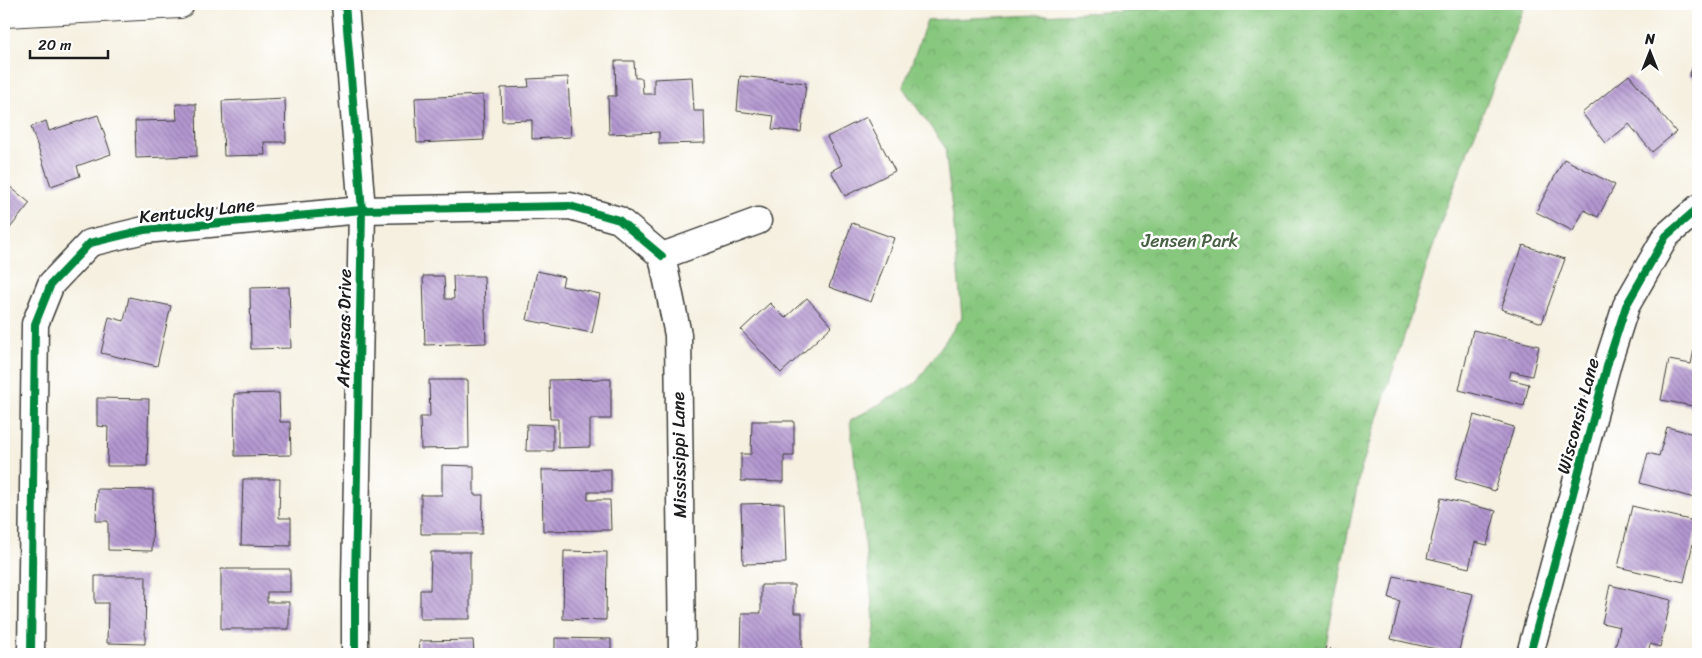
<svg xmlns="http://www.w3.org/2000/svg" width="1702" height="658" font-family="Sriracha,sans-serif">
	<defs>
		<pattern id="park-crowns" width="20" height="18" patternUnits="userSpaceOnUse" patternTransform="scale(1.25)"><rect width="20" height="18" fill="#87c77e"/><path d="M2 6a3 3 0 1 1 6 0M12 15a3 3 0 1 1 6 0" fill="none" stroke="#74aa6c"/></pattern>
		<pattern id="building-back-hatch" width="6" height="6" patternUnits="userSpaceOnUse" patternTransform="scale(1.25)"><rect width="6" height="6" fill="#b397d0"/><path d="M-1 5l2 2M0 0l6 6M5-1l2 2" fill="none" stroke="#917aa8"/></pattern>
	</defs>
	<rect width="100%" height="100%" fill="#fff"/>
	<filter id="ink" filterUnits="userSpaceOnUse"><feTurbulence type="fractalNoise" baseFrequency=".02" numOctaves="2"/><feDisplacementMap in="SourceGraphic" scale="10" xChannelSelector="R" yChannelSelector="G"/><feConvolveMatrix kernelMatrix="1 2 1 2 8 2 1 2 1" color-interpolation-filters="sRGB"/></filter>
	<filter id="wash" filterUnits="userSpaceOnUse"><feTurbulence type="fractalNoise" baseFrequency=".0096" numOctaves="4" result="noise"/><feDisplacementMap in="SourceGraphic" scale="20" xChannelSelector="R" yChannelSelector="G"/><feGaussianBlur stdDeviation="1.12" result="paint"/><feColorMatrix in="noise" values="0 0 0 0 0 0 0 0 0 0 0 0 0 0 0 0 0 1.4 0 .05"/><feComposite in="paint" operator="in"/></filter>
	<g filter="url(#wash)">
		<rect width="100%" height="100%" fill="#f5f0e0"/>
		<polygon fill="url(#park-crowns)" stroke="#52724d" points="1284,4 1525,4 1443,216 1360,472 1324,654 871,654 875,627 850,421 916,383 962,317 954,227 945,147 903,88 927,20"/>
		<g id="blocks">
			<g fill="url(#building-back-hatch)">
				<polygon points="1698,54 1698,81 1689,76"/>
				<polygon points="615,61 634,61 635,78 642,78 643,94 654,94 654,79 692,77 694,111 704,111 705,143 659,144 659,132 609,134 608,96 616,96"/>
				<polygon points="1629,75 1676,132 1652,152 1629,124 1606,143 1582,113"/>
				<polygon points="740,76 806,83 801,132 772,129 774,116 737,111"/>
				<polygon points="568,77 571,137 532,139 532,120 502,121 501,88 529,87 528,79"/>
				<polygon points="483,95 484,140 417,143 415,98"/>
				<polygon points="285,98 286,142 264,142 265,155 224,156 222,101"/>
				<polygon points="176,104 196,104 197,156 136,158 135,121 177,120"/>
				<polygon points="98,115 111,154 77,166 80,176 51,186 31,127 46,121 49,131"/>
				<polygon points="867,117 895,171 845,196 831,171 842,165 827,137"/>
				<polygon points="1564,159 1615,185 1598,217 1584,210 1573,231 1536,212"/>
				<polygon points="4,182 30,203 6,233 4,231"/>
				<polygon points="852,223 894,238 871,302 829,287"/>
				<polygon points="1523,245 1565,259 1542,323 1501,309"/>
				<polygon points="537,271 564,277 562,286 600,294 592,333 527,320"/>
				<polygon points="423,276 444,276 445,299 454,299 453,276 484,276 486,343 425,345"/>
				<polygon points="289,287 291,348 251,349 250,288"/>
				<polygon points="129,297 171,306 157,366 101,353 109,317 124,321"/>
				<polygon points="807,298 832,326 781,373 741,330 770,303 785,318"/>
				<polygon points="1473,330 1539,346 1532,376 1511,371 1509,379 1529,384 1524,406 1459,390"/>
				<polygon points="1697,335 1698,407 1661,400 1669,360 1691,364"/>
				<polygon points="611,379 611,419 590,419 590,447 558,448 558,419 550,419 549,380"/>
				<polygon points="429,380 468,380 469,448 421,449 420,417 430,417"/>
				<polygon points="279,393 280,422 290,422 291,455 235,456 234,394"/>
				<polygon points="97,398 149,399 147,466 107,466 108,427 97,426"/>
				<polygon points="1474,415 1514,427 1495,491 1455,479"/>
				<polygon points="752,421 794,421 794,456 784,456 784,482 741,481 741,454 751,454"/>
				<polygon points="527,424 553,425 553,451 526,451"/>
				<polygon points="1667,427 1698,435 1698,481 1694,498 1640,483 1648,453 1659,456"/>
				<polygon points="442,465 474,466 474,495 483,495 482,534 421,534 421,495 442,495"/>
				<polygon points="611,469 611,492 588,492 588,500 610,500 611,530 543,531 542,470"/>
				<polygon points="243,479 280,479 279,518 291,518 291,546 241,545"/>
				<polygon points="97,489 153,490 152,551 108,550 108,521 96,521"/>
				<polygon points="1441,498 1496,511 1487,545 1475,542 1469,568 1427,558"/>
				<polygon points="784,503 786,563 743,564 741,504"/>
				<polygon points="1632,506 1698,522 1684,582 1618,567"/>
				<polygon points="564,551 607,552 606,620 563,619"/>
				<polygon points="431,552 470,552 470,619 420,619 420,590 430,590"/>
				<polygon points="221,569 290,569 290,592 267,592 267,602 289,602 289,629 221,629"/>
				<polygon points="95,576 146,576 145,644 107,643 108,603 95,603"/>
				<polygon points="1394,576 1473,594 1458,654 1391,639 1400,601 1389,598"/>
				<polygon points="761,585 794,585 794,613 802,613 802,653 741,652 742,613 761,613"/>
				<polygon points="1610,585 1671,600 1660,647 1650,644 1648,654 1614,654 1620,627 1602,623"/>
				<polygon points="555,638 611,639 611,654 555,654"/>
				<polygon points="473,640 474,654 420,654 419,641"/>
			</g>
		</g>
	</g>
	<g filter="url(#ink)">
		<use href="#blocks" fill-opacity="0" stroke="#3d3c39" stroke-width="1"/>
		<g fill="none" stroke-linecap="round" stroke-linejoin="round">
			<g stroke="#3d3c39" stroke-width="29">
				<g id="minor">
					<polyline points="345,4 362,210 355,582 355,654"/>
					<polyline points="662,256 678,335 682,654"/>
					<polyline points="662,256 758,221"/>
					<polyline points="31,654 35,324 51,284 90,243 144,230 362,210 570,206 619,220 662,256"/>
					<polyline points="1530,654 1609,359 1626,306 1666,236 1698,208"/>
				</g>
			</g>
			<g stroke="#3d3c39" stroke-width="30">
				<polyline id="secondary" points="4,13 180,4"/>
			</g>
			<polyline stroke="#3d3c39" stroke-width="3" stroke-dasharray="1 4" stroke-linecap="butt" points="1325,648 1347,654"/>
			<use href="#minor" stroke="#fff" stroke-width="26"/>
			<use href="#secondary" stroke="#fff" stroke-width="28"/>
			<g stroke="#fff" stroke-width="11">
				<g id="cycleway">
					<polyline points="345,4 362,210 355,582 355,654"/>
					<polyline points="31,654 35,324 51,284 90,243 144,230 362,210 570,206 619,220 662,256"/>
					<polyline points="1530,654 1609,359 1626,306 1666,236 1698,208"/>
				</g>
			</g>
			<use href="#cycleway" stroke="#00873e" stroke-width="8"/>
		</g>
	</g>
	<g text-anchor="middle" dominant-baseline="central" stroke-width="5" stroke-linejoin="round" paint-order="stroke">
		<g font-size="18" fill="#1c1c1c" stroke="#fff">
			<text transform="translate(197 211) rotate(-6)">Kentucky Lane</text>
			<text transform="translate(344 328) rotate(-89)">Arkansas Drive</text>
			<text transform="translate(1578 416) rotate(-75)">Wisconsin Lane</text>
			<text transform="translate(679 455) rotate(-91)">Mississippi Lane</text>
		</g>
		<g font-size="18" fill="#476043" stroke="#fff">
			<text x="1190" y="241">Jensen Park</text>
		</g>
	</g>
	<rect width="1702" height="658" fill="none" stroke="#fff" stroke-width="20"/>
	<g transform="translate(1650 52)" stroke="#ffffff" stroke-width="4" paint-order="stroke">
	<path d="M0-4L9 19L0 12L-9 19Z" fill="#1c1c1c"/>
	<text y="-8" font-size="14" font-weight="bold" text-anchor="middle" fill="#1c1c1c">N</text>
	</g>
	<path d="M30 50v8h78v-8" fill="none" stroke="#1c1c1c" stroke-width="2.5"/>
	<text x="38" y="50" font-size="15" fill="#1c1c1c" stroke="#ffffff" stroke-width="4" paint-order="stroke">20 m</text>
</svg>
